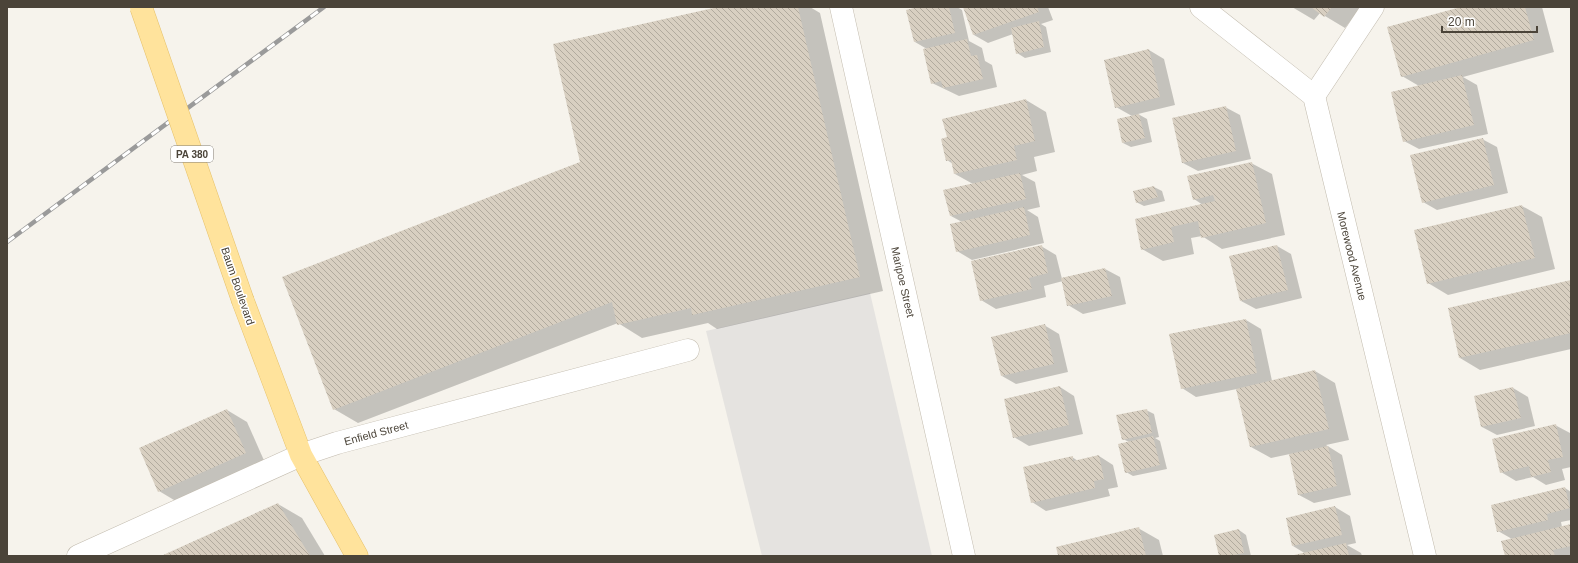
<svg xmlns="http://www.w3.org/2000/svg" width="1578" height="563" font-family="Arial,sans-serif">
	<defs>
		<pattern id="building-back-hatch" width="6" height="6" patternUnits="userSpaceOnUse"><rect width="6" height="6" fill="#d8cfc1"/><path d="M-1 5l2 2M0 0l6 6M5-1l2 2" fill="none" stroke="#b1aa9e"/></pattern>
	</defs>
	<rect width="100%" height="100%" fill="#f6f3ec"/>
	<polygon fill="#e5e3e0" points="870,293 932,556 762,556 706,331"/>
	<g fill="#0003">
		<polygon points="722,7 810,7 820,13 883,291 717,329 708,323 642,338 618,323 358,423 334,409 581,163"/>
		<polygon points="922,7 957,7 962,10 969,41 982,48 985,61 992,65 997,87 959,96 932,83 927,49 915,42"/>
		<polygon points="964,7 1048,7 1053,20 1041,24 1046,27 1051,52 1025,58 1017,53 1013,34 988,43 974,35"/>
		<polygon points="1292,7 1361,7 1345,28 1320,13 1314,20"/>
		<polygon points="1465,7 1542,7 1554,52 1463,77 1477,85 1488,134 1419,149 1404,141 1419,86 1402,76"/>
		<polygon points="1149,50 1164,59 1175,105 1138,114 1147,119 1152,142 1131,147 1123,143 1132,116 1116,107"/>
		<polygon points="1026,100 1046,112 1055,152 1034,157 1037,171 1022,175 1035,182 1040,207 1027,210 1038,217 1044,243 972,260 957,251 962,222 951,216 973,184 955,174 953,164 947,160 948,138"/>
		<polygon points="1225,107 1240,115 1251,159 1198,171 1183,163 1173,119"/>
		<polygon points="1482,139 1497,147 1508,193 1437,210 1423,202"/>
		<polygon points="1251,163 1272,174 1285,235 1222,249 1202,236 1191,238 1194,254 1163,261 1142,249 1136,220 1203,205 1194,199"/>
		<polygon points="1154,187 1162,191 1165,201 1144,206 1136,202"/>
		<polygon points="1522,206 1542,217 1555,269 1448,295 1428,283"/>
		<polygon points="1041,246 1056,255 1062,279 1105,269 1120,277 1126,304 1083,314 1068,305 1063,281 1044,286 1046,297 996,309 981,300"/>
		<polygon points="1277,246 1291,254 1302,298 1256,309 1241,301"/>
		<polygon points="1571,281 1571,349 1480,370 1460,358 1449,309"/>
		<polygon points="1246,320 1261,329 1272,381 1315,371 1335,383 1349,440 1326,445 1342,455 1351,495 1314,503 1299,495 1290,454 1271,458 1251,447 1237,389 1196,397 1182,388"/>
		<polygon points="1044,325 1059,334 1068,372 1016,384 1002,376"/>
		<polygon points="1060,387 1074,396 1083,434 1029,446 1014,437"/>
		<polygon points="1513,388 1528,397 1535,426 1497,435 1482,427"/>
		<polygon points="227,410 247,422 266,465 179,503 159,491"/>
		<polygon points="1146,410 1154,414 1159,437 1155,438 1160,441 1167,469 1133,476 1126,472 1129,442 1123,439"/>
		<polygon points="1555,425 1570,433 1571,437 1571,467 1562,469 1565,480 1546,485 1533,477 1516,481 1501,472"/>
		<polygon points="1099,456 1113,465 1118,487 1108,489 1110,496 1046,511 1032,502 1072,457 1078,461"/>
		<polygon points="1565,488 1571,492 1571,520 1561,522 1562,527 1571,525 1571,556 1506,556 1512,539 1498,531"/>
		<polygon points="278,504 302,518 325,556 164,556"/>
		<polygon points="1335,507 1350,516 1356,543 1347,545 1361,553 1362,556 1296,556 1306,554 1293,546"/>
		<polygon points="1138,528 1159,540 1163,556 1057,556"/>
		<polygon points="1239,530 1246,535 1251,556 1220,556"/>
	</g>
	<g fill="url(#building-back-hatch)">
		<polygon points="718,7 798,7 860,277 692,315 691,308 617,325 612,302 333,410 282,277 580,162 553,44"/>
		<polygon points="918,7 949,7 955,33 914,42 906,10"/>
		<polygon points="963,7 1037,7 1039,12 973,35"/>
		<polygon points="1311,7 1332,7 1324,17"/>
		<polygon points="1461,7 1525,7 1534,40 1401,77 1387,27"/>
		<polygon points="1039,21 1044,47 1016,54 1011,28"/>
		<polygon points="967,39 971,56 977,55 983,79 943,88 941,81 931,84 923,49"/>
		<polygon points="1149,49 1160,97 1115,108 1104,60"/>
		<polygon points="1462,75 1474,125 1403,142 1391,92"/>
		<polygon points="1026,99 1035,141 1014,146 1017,160 954,174 951,160 946,161 941,139 947,137 942,119"/>
		<polygon points="1226,106 1236,151 1182,163 1172,118"/>
		<polygon points="1139,114 1145,138 1122,143 1117,119"/>
		<polygon points="1483,138 1494,185 1422,203 1410,155"/>
		<polygon points="1252,162 1266,223 1201,238 1198,221 1171,227 1174,242 1141,250 1135,219 1215,201 1213,195 1193,200 1187,176"/>
		<polygon points="1020,173 1026,199 950,216 943,190"/>
		<polygon points="1154,186 1158,197 1136,203 1133,191"/>
		<polygon points="1522,205 1535,258 1427,284 1414,230"/>
		<polygon points="1024,207 1030,235 956,252 950,224"/>
		<polygon points="1042,245 1048,273 1029,278 1032,289 980,301 971,261"/>
		<polygon points="1277,245 1288,290 1240,301 1229,256"/>
		<polygon points="1105,268 1112,296 1067,306 1061,278"/>
		<polygon points="1571,280 1571,333 1459,358 1448,308"/>
		<polygon points="1246,319 1257,373 1181,389 1169,334"/>
		<polygon points="1045,324 1054,364 1001,376 991,337"/>
		<polygon points="1315,370 1329,429 1250,447 1236,389"/>
		<polygon points="1060,386 1069,425 1013,438 1004,399"/>
		<polygon points="1513,387 1521,418 1481,427 1474,396"/>
		<polygon points="227,409 246,453 158,492 139,448"/>
		<polygon points="1147,409 1152,433 1122,440 1116,415"/>
		<polygon points="1556,424 1563,457 1548,460 1551,472 1531,477 1529,466 1500,473 1492,439"/>
		<polygon points="1153,436 1160,465 1125,473 1118,444"/>
		<polygon points="1328,446 1337,486 1298,495 1289,454"/>
		<polygon points="1099,455 1104,479 1094,481 1095,488 1031,503 1023,467 1073,456 1073,461"/>
		<polygon points="1565,487 1570,508 1547,514 1548,520 1497,532 1491,505"/>
		<polygon points="278,503 310,556 161,556"/>
		<polygon points="1335,506 1342,535 1292,546 1286,518"/>
		<polygon points="1571,524 1571,546 1553,550 1555,556 1505,556 1501,541"/>
		<polygon points="1139,527 1146,556 1055,556 1058,555 1056,547"/>
		<polygon points="1239,529 1244,553 1230,556 1219,556 1214,535"/>
		<polygon points="1346,543 1349,556 1294,556 1294,555"/>
	</g>
	<g fill="none" stroke-linecap="round" stroke-linejoin="round">
		<g stroke="#c2bbae" stroke-width="23">
			<g id="minor">
				<polyline points="841,7 964,556"/>
				<polyline points="1201,7 1314,96 1425,556"/>
				<polyline points="1314,96 1373,7"/>
				<polyline points="78,556 301,455 337,443 688,350"/>
			</g>
		</g>
		<g stroke="#e6c16a" stroke-width="23">
			<polyline id="primary" points="243,301 301,455 357,556"/>
		</g>
		<use href="#minor" stroke="#fff" stroke-width="22"/>
		<use href="#primary" stroke="#ffe39c" stroke-width="22"/>
		<g stroke="#9a9a9a" stroke-width="4.5">
			<polyline id="rail" points="7,242 324,7"/>
		</g>
		<use href="#rail" stroke="#fff" stroke-width="3" stroke-dasharray="9" stroke-linecap="butt"/>
		<g stroke="#e6c16a" stroke-width="23" stroke-linecap="butt">
			<polyline id="primary-bridge" points="141,7 243,301"/>
		</g>
		<use href="#primary-bridge" stroke="#ffe39c" stroke-width="22"/>
	</g>
	<g text-anchor="middle" dominant-baseline="central" stroke-width="3" stroke-linejoin="round" paint-order="stroke">
		<rect fill="#fff" stroke="#817c74" stroke-width="1" x="171" y="146" width="42" height="16" rx="3"/>
		<g font-size="10" font-weight="bold" fill="#4b4439">
			<text x="192" y="154">PA 380</text>
		</g>
		<g font-size="11" fill="#4b4439" stroke="#fff">
			<text transform="translate(1352 256) rotate(76)">Morewood Avenue</text>
			<text transform="translate(903 282) rotate(77)">Maripoe Street</text>
			<text transform="translate(238 286) rotate(71)">Baum Boulevard</text>
			<text transform="translate(376 433) rotate(-15)">Enfield Street</text>
		</g>
	</g>
	<rect width="1578" height="563" fill="none" stroke="#4b4439" stroke-width="16"/>
	<path d="M1442 26v6h95v-6" fill="none" stroke="#4b4439" stroke-width="2"/>
	<text x="1448" y="26" font-size="12" fill="#4b4439" stroke="#ffffff" stroke-width="3" paint-order="stroke">20 m</text>
</svg>
